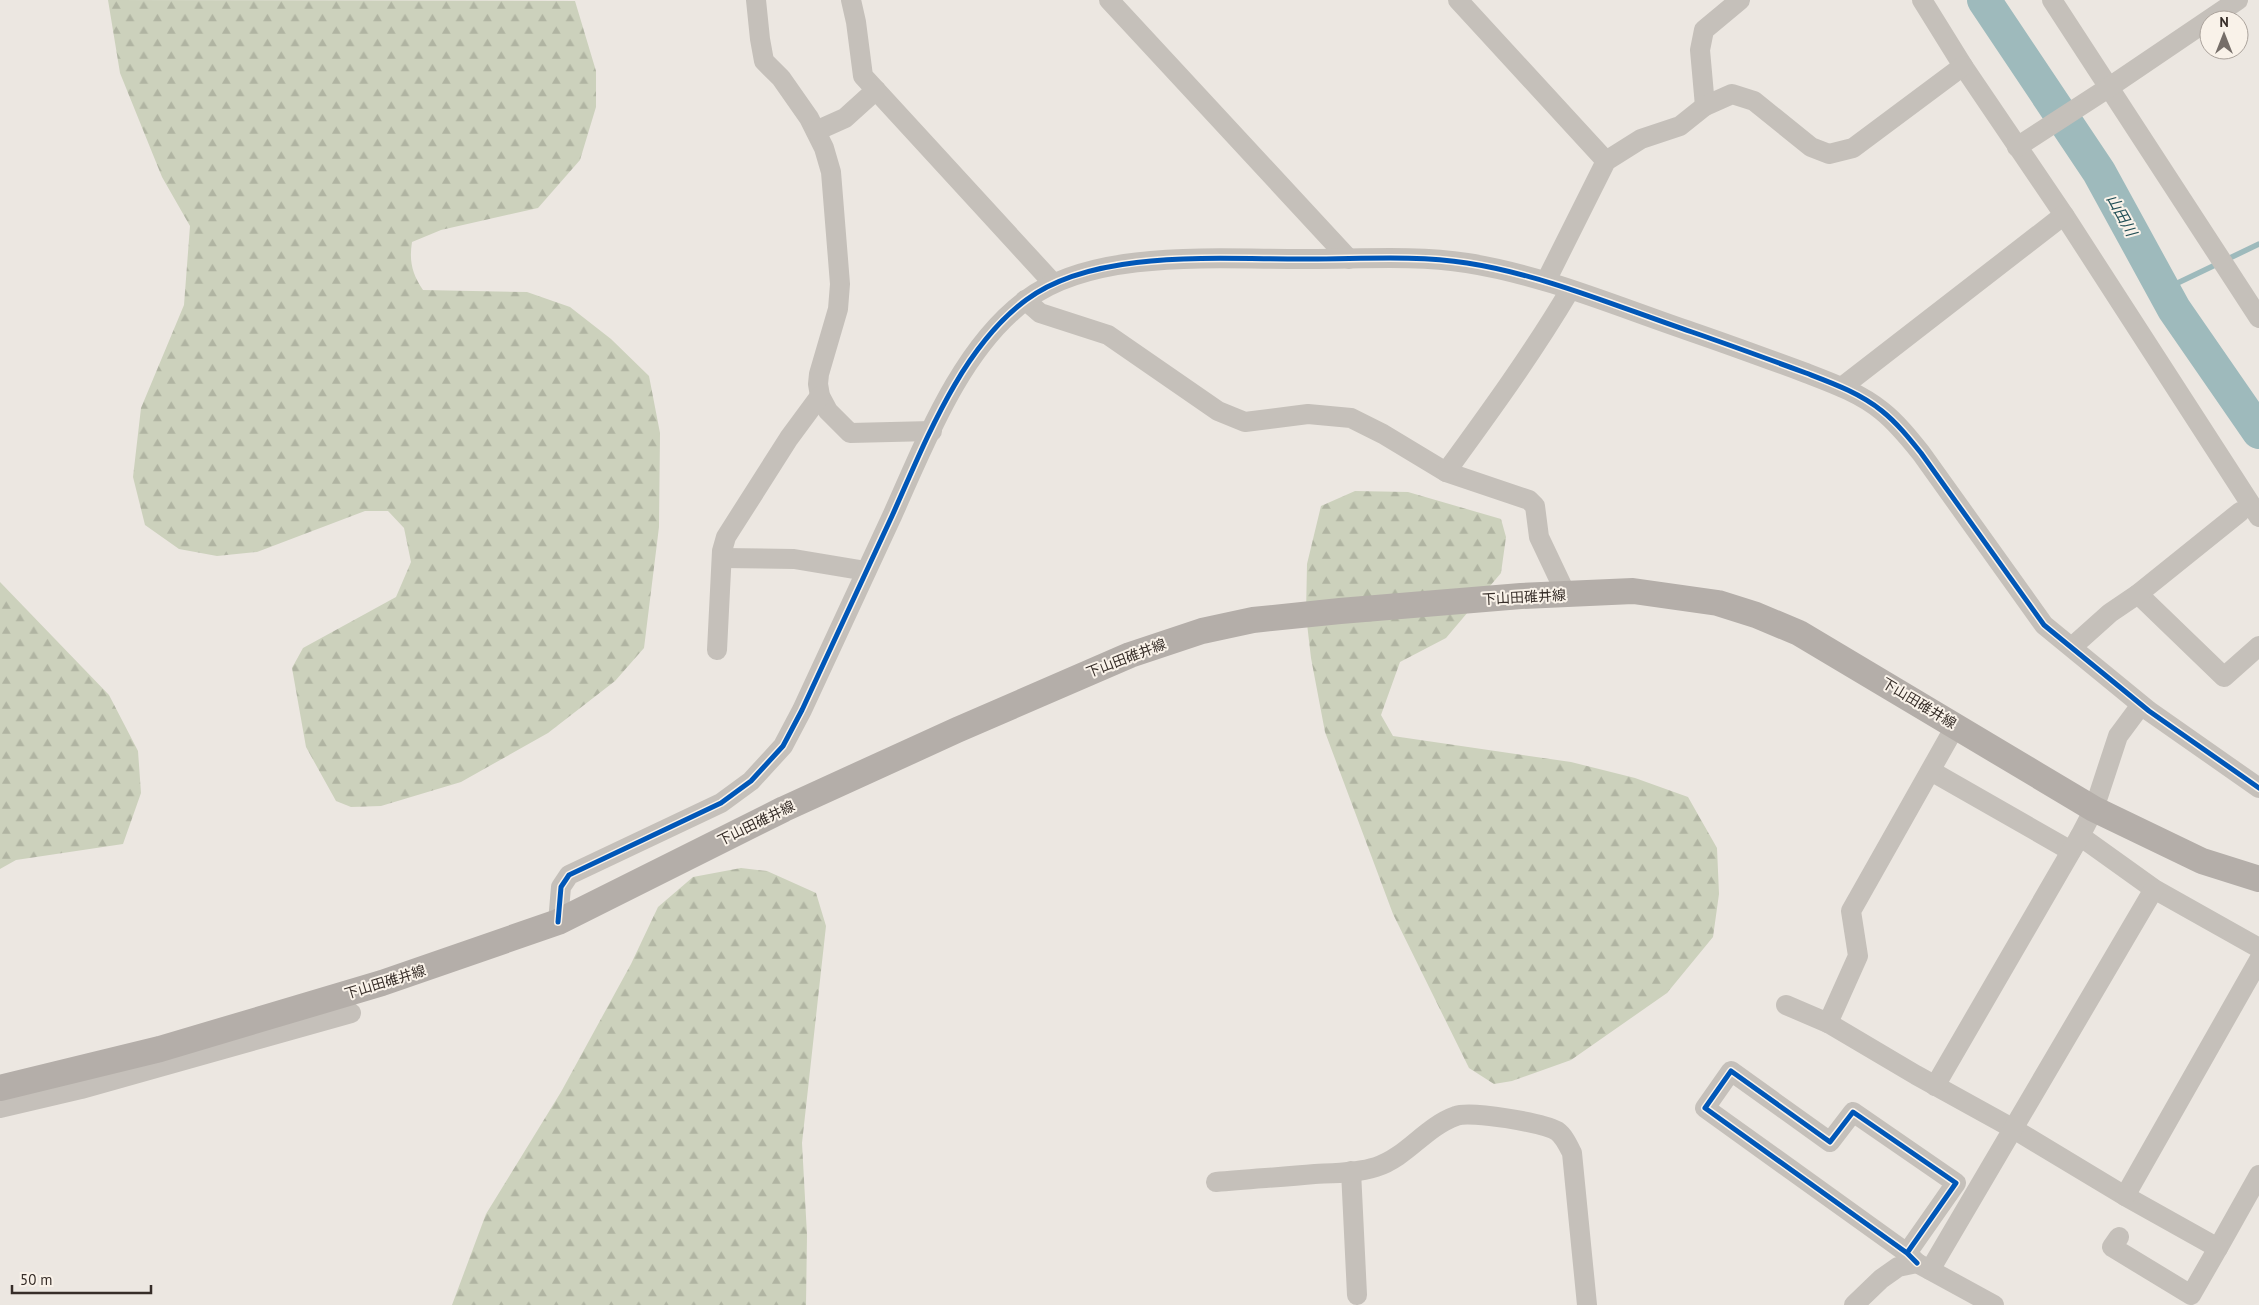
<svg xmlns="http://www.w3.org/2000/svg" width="2259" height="1305" font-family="'PT Sans','Noto Sans JP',sans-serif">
	<defs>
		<pattern id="forest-firs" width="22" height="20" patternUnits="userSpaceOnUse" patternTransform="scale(1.25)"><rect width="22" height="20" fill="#ccd1bc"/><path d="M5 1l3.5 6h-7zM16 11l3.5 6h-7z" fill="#b0b4a2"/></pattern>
	</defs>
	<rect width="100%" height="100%" fill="#ece7e1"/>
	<g fill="url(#forest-firs)">
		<path d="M108 0 575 1 596 71V107L580 160 538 208 441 230 412 242C409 261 412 274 423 290L527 292 570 307 611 339 649 376 660 433 659 527 644 648 615 681 548 733 461 782 381 806 351 807 336 801 306 747 292 668 303 648 396 597 411 562 404 528 388 511H365L257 552 217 556 179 549 145 525 133 477 141 408 184 305 190 226 162 177 120 73Z"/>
		<polygon points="1355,491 1408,492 1501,519 1506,537 1501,573 1446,638 1400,662 1381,715 1393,736 1571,762 1635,778 1688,797 1717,848 1719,894 1713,937 1667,993 1571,1060 1512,1081 1494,1084 1469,1068 1393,914 1325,732 1311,658 1306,615 1307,564 1321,506"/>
		<polygon points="0,582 109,695 138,751 141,793 123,844 16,860 0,869"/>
		<polygon points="741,868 767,871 816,893 826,926 802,1143 807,1235 806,1305 452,1305 486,1214 561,1092 631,964 658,907 693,877"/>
	</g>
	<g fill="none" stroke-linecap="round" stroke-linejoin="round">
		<polyline stroke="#9ebabc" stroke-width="5.5" points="2163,290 2259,244"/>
		<polyline stroke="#9ebabc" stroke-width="34" points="1984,0 2099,172 2174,309 2259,432"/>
		<g stroke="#c5c0ba" stroke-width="20">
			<polyline points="756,0 760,39 764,61 781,78 809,118 824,148 831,172 840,284 838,309 819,374 818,384 820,396 828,411 850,433 932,431"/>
			<polyline points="851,0 856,22 863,76 1053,283"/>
			<polyline points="1109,0 1349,259"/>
			<polyline points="1458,0 1606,161"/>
			<polyline points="1922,0 1963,66 2064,215 2259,517"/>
			<polyline points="2052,0 2259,318"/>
			<polyline points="1705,106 1700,50 1704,30 1740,0"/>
			<polyline points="816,131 845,118 876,90"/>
			<polyline points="2017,147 2108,88 2238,0"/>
			<polyline points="1546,281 1606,161 1641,139 1680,126 1705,106 1732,94 1754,101 1811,147 1829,154 1853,148 1963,66"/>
			<polyline points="1025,300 1040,313 1108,335 1218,411 1245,422 1308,414 1351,418 1383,434 1446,472 1529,500 1535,506 1539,537 1566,594"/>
			<polyline points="1842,387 2064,215"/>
			<path d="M1446 472C1489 413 1532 354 1570 290"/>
			<polyline points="722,558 794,559 866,571"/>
			<polyline points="2138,594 2224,677 2259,646"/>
			<polyline points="2072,647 2110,613 2138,594 2240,512"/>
			<polyline points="717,650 722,551 726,537 789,438 820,396"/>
			<polyline points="2141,705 2118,736 2094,809 2080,836 2154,889 2259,948"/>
			<polyline points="1931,771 2071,851"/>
			<path d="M558 922 561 887 569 875 721 803 751 781 783 746 802 710C832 645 862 580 892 516 925 443 960 349 1026 300 1096 247 1226 260 1310 259 1362 259 1416 255 1467 263 1544 275 1618 307 1692 332 1730 345 1768 359 1806 373 1832 383 1860 393 1882 411 1897 423 1909 438 1921 453L2044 625 2149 711 2259 788"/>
			<polyline points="1786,1005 1828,1023 1916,1075 2012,1128 2125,1196 2218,1248 2259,1175"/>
			<polyline points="1828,1023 1858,956 1851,911 1956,725"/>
			<polyline points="1935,1086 2080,836"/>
			<polyline points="0,1108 81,1089 351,1013"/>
			<polyline points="1351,1171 1357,1295"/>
			<path d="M1216 1182C1249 1179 1282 1177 1315 1174 1335 1173 1357 1173 1376 1167 1407 1157 1425 1127 1456 1116 1470 1110 1543 1123 1557 1131 1564 1136 1568 1145 1572 1153L1587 1305"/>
			<polyline points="2125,1196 2259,960"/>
			<polyline points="2119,1237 2112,1247 2191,1295 2218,1248"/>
			<polyline points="1907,1253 1956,1183 1853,1112 1830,1142 1731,1071 1705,1108 1907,1253 1917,1263"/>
			<polyline points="1930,1270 2154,889"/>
			<polyline points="1854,1305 1881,1279 1898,1267 1917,1263 1994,1305"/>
		</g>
		<polyline stroke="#b4aea9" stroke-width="26" points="0,1088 160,1049 382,983 558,922 784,809 957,730 1130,655 1202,631 1253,620 1340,611 1521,596 1633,591 1718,603 1756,615 1799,633 2094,809 2202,861 2259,879"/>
		<g stroke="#f9f2e9" stroke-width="8">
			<g id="cycleway">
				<path d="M558 922 561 887 569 875 721 803 751 781 783 746 802 710C832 645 862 580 892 516 925 443 960 349 1026 300 1096 247 1226 260 1310 259 1362 259 1416 255 1467 263 1544 275 1618 307 1692 332 1730 345 1768 359 1806 373 1832 383 1860 393 1882 411 1897 423 1909 438 1921 453L2044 625 2149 711 2259 788"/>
				<polyline points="1907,1253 1956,1183 1853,1112 1830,1142 1731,1071 1705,1108 1907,1253 1917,1263"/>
			</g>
		</g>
		<use href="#cycleway" stroke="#0057b8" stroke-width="5"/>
	</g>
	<g text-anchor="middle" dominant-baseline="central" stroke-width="4" stroke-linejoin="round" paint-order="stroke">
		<g font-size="14" fill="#362d28" stroke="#f9f2e9">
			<text transform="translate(1524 597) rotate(-3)">下山田碓井線</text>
			<text transform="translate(1126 658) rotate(-21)">下山田碓井線</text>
			<text transform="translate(1919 703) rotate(31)">下山田碓井線</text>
			<text transform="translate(756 823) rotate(-26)">下山田碓井線</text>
			<text transform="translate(385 982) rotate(-17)">下山田碓井線</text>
		</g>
		<g font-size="15" font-style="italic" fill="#204e55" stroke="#f9f2e9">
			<text transform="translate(2122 215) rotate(61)">山田川</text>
		</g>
	</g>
	<g transform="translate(2224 35)"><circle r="24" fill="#f9f2e9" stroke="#aba39c"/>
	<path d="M0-4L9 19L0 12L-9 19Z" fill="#766e69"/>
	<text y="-8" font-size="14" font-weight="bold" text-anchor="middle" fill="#362d28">N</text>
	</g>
	<path d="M12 1285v8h139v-8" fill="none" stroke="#362d28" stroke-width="2.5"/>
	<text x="20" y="1285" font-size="15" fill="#362d28" stroke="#f9f2e9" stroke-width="4" paint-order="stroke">50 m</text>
</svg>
